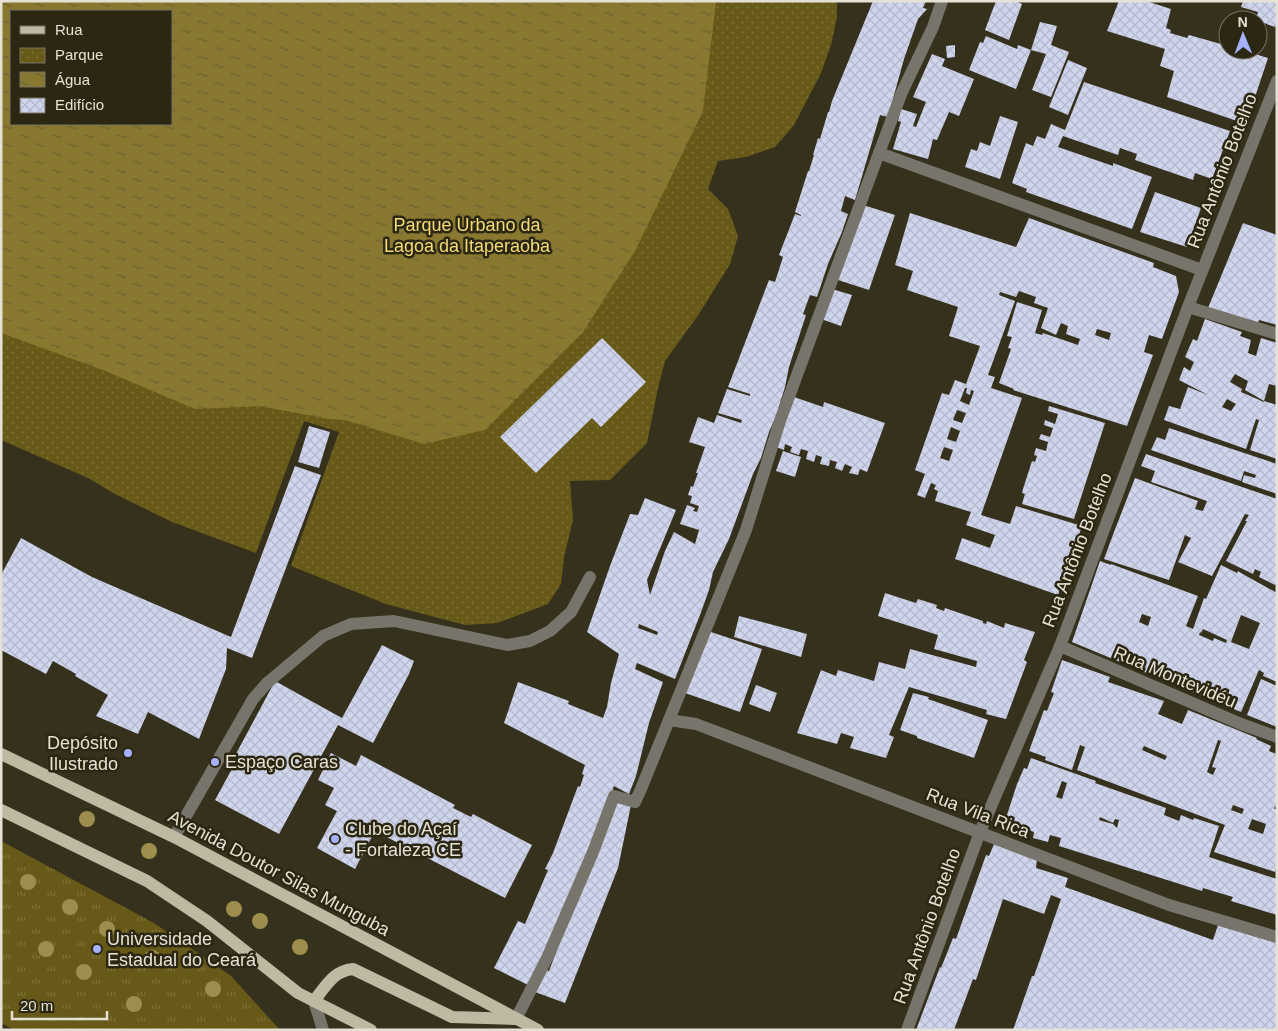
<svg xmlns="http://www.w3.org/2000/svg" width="1278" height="1031" font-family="Arial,sans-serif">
	<defs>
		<pattern id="grass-tufts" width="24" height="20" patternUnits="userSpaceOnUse" patternTransform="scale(1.25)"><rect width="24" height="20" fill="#675918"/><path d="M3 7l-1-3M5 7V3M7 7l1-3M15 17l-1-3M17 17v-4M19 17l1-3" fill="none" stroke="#7d7139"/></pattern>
		<pattern id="park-dots" width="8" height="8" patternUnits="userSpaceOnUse" patternTransform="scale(1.25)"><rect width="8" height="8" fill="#675918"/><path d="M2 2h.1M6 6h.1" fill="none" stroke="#7d7139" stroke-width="1.8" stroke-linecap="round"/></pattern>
		<pattern id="water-ripples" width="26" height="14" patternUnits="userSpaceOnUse" patternTransform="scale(1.25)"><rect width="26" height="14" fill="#887830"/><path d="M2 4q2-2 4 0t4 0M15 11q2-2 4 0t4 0" fill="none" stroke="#6d6336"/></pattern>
		<pattern id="building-cross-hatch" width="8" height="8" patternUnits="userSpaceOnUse" patternTransform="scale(1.25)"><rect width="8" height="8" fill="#d0d5ee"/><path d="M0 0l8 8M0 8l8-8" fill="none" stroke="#b4b8cb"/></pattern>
	</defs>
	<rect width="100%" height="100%" fill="#36311c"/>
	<polygon fill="url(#grass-tufts)" points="1,841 154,923 231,976 280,1030 14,1030 1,1023"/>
	<path fill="url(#park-dots)" fill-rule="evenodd" d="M1 1H837V17L831 45 821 73 794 125 775 147 746 157 718 161 708 189 728 209 738 236 730 264 699 314 665 361 658 388 647 443 610 480 570 481 573 520 564 557 561 584 548 604 497 623 465 625 386 604 291 566 339 432 304 421 256 553 172 522 115 494 88 478 1 440ZM11 11H171V124H11Z"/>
	<path fill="url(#water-ripples)" fill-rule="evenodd" d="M1 1H716L703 111 635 251 583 332 485 430 424 444 345 420 329 419 259 406 195 409 103 370 1 333ZM11 11H171V124H11Z"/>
	<g fill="url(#building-cross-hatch)" fill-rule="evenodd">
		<path d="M873 1H926L923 8 927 9 918 19 904 59 888 117 880 115 855 200 845 196 841 211 848 214 842 232 828 264 817 297 810 295 803 314 806 315 789 367 785 387 776 416 769 432 761 458 753 474 729 539 713 572 709 590 700 615 675 679 637 663 635 669 663 682 649 723 636 776 629 794 614 786 595 838 530 986 494 968 518 921 525 924 548 870 545 869 553 853 578 786 580 787 584 775 582 774 585 765 504 723 518 682 569 701 568 704 603 718 607 707 611 683 619 654 587 632 610 566 630 514 638 515 645 498 676 510 647 580 650 595 665 551 674 532 695 544 699 530 680 524 687 505 695 508 693 511 697 512 699 506 690 503 692 496 688 495 691 486 693 487 698 473H696L705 447 689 442 698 417 714 423 717 415 741 423 742 420 718 413 727 389 750 396V394L728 387 769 280 775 282 783 257 779 255 795 214 801 216V215L795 212 808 171H809L814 155H813L818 138 820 139 828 112H829L832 101ZM639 624 658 632 657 635 638 628Z"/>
		<polygon points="996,1 1015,1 1022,4 1009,40 985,30"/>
		<polygon points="1119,1 1146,1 1171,9 1166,28 1171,30 1170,33 1187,38 1189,35 1228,46 1228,50 1242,50 1268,58 1255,97 1246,95 1237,121 1167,97 1174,71 1160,66 1165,49 1107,31"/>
		<polygon points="1243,1 1277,1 1277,23 1275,27 1256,20 1258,12 1241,7"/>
		<polygon points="1040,22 1057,26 1051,45 1069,52 1051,97 1032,90 1046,54 1031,50"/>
		<polygon points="986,36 1017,49 1018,45 1031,50 1016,89 969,70 980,42 983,43"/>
		<polygon points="955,45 955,57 947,58 946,46"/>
		<polygon points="932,54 945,59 942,66 974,79 959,116 949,112 937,140 933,139 928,159 893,149 901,122 898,121 901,109 917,114 913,126 916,127 926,102 913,97"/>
		<polygon points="1068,60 1087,68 1068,115 1049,107"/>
		<polygon points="1084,82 1230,131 1212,179 1195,173 1193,180 1135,160 1137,154 1120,148 1118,155 1063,136 1058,147 1113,166 1113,163 1152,177 1132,229 1026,192 1027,189 1012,183 1026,143 1033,146 1037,136 1045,139 1051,124 1065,130"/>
		<polygon points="1000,116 1018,122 1000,179 965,167 971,149 977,151 980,142 990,146"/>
		<polygon points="1155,192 1201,208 1187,247 1140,232"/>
		<polygon points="863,205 895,215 869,290 838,280"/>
		<path d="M910 213 1016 247 1029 218 1154 263 1153 267 1176 276 1179 292 1162 339 1149 335 1144 352 1153 355 1127 426 1013 390 1014 389 999 383 1011 349 1008 348 1012 337 1007 336 1017 302 1042 310 1035 333 1042 335 1043 333 1078 345 1080 339 1066 334 1068 326 1061 323 1056 335 1041 328 1048 308 1034 303 1036 297 1019 291 1016 297 1000 292 999 295 1015 301 988 375 995 377 991 388 1022 398 981 515 1010 524 1016 506 1082 526 1058 595 955 559 962 538 990 548 995 535 966 525 971 512 935 501 938 491 934 489 936 485 931 483 925 498 917 495 925 474 915 470 942 393 949 395 955 380 966 384 980 346 949 336 958 307 907 290 913 271 895 265ZM1097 329 1111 333 1109 340 1095 335ZM965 388H967L966 393 970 395 971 390 974 391 969 405 960 401ZM957 410 966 413 962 423 953 420ZM951 427 960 431 956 442 947 439ZM944 447 953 450 949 461 940 458Z"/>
		<polygon points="1243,223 1277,235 1277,325 1259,320 1257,327 1208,308"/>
		<polygon points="832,289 852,295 841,326 821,319"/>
		<path d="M1205 319 1242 332 1240 336 1251 340 1248 353 1256 356 1261 338 1277 343V386L1269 384 1264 401 1245 390 1248 381 1235 374 1230 382 1242 389 1241 392 1264 402V401L1277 405V459L1250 450 1259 420 1256 419 1246 449 1164 420 1169 406 1180 409 1188 387 1208 395 1179 380 1184 367 1190 371 1194 362 1185 357 1193 339 1197 341ZM1227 399 1236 404 1231 411 1222 407Z"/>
		<polygon points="602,338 646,382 601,427 592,418 536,473 500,437"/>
		<polygon points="794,397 823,407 824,402 885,423 867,472 860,469 858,475 849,473 852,467 845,464 842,471 835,468 837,462 830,460 829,466 820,464 822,457 816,455 814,462 806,459 808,451 801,449 799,455 790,452 792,447 785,444 784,450 776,447"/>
		<polygon points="1049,406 1105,423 1074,519 1022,504 1025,494 1022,493 1023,489 1032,461 1035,462 1037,456 1034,455 1036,448 1046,451 1048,442 1039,439 1041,434 1050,437 1053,428 1044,425 1045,420 1055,424 1058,414 1048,411"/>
		<polygon points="309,426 330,432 319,468 298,462"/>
		<polygon points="1169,428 1277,464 1277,494 1242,482 1244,475 1255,478 1256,475 1244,471 1241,481 1151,450 1157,437 1165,440"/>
		<polygon points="783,451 801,457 795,477 776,471"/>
		<polygon points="1146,454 1277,499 1276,510 1277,510 1277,582 1275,585 1259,577 1261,572 1255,569 1253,574 1226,561 1247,521 1245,521 1249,515 1245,514 1212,576 1178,562 1191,538 1185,535 1169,580 1104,559 1114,532 1135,478 1198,501 1195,509 1203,511 1207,501 1151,482 1155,471 1141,466"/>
		<polygon points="295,466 321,475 252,658 227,648 226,669 199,739 148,712 138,734 96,716 108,695 75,676 76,674 53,661 46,674 1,650 1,575 21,538 92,577 231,637"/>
		<path d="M1100 561 1111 565V564L1198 596 1186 626 1193 629 1204 598 1206 599 1221 565 1237 573 1238 571 1241 573 1277 593V682L1263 676 1264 673 1259 670 1241 712 1072 642ZM1142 614 1151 617 1148 626 1139 622ZM1241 615 1260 623 1249 649 1231 642ZM1203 629 1227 640 1226 643 1214 638 1213 641 1199 635 1200 632 1201 633Z"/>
		<polygon points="885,593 916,603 918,599 937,605 936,608 944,611 945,608 983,621 983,623 986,624 987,621 1004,628 1005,623 1035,632 1024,660 1027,662 1006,719 986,714 987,710 909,687 889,735 894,737 886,758 850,748 854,737 841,733 837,744 797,733 821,670 836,676 838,670 874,681 879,662 905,669 910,649 976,667 977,661 934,649 938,635 878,616"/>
		<polygon points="739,616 807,634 801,657 734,637"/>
		<polygon points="708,631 762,649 740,712 685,693"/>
		<polygon points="382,645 414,661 409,674 373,743 338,725 279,834 215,800 233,767 230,765 275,681 342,718"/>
		<path d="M1062 660 1110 677 1108 682 1164 701 1158 714 1182 724 1188 710 1257 738 1256 739 1271 746 1269 751 1277 754V807L1275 806 1274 809H1277V865L1275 872 1214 852 1225 825 1077 770 1085 747 1080 745 1072 770 1045 760 1046 757 1029 751 1044 710 1047 711 1054 693 1051 692ZM1218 740 1221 741 1212 767 1216 768 1213 775 1207 772ZM1144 746 1167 756 1165 760 1142 750ZM1233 805 1244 809 1242 814 1231 810ZM1252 819 1266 824 1263 834 1248 829Z"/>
		<polygon points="1261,679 1277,686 1277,727 1247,715"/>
		<polygon points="756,685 777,693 770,712 749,704"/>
		<polygon points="913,693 929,697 928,699 988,720 974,758 917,738 917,736 900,730"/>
		<polygon points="331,753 356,766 361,755 455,805 453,808 471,817 473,814 532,845 505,898 375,831 355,869 317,848 337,811 325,805 334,788 318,780"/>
		<path d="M1031 758 1096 781 1095 783 1166 808 1164 815 1179 821 1181 815 1193 820 1194 818 1219 826 1209 857 1277 879V915L1231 901 1233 897 1203 888 1202 891 1059 846 1061 838 1050 835 1048 842 1033 838 1034 832 1005 821 1017 784 1024 768 1027 769ZM1062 781 1067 783 1062 799 1056 797ZM1100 817 1113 823 1115 819 1119 820 1117 828 1113 824 1099 820Z"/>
		<polygon points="613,800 631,805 618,868 565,1003 535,992 544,969 549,971"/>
		<polygon points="994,844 1037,859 1036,868 1068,878 1065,887 1213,940 1218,925 1277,943 1276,1030 1013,1030 1032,976 1034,976 1061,899 1051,895 1044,914 1003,899 976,980 973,979 954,1030 916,1030 940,967 941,968 953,938 956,939 986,855 989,856"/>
	</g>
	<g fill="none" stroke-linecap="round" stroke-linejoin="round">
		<g stroke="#77756b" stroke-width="12">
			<polyline points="879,153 1202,270"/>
			<polyline points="1188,307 1277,334"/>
			<polyline points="1060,646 1241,724 1277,737"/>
			<polyline points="669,720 696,724 1169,905 1277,937"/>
			<polyline points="174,837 253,699 267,683 323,636 351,624 394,621 507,645 530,641 550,631 571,612 590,577"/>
			<polyline points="314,1001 323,1030"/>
			<polyline points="516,1019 548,956 593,852 614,796 635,802 641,789 746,530 780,421 879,153 902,92 933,27 942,1"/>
			<polyline points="907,1030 980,832 1060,646 1188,307 1277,81"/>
		</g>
		<g stroke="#bdb9a3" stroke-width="12">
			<polyline points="1,754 174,837 538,1030"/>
			<polyline points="1,810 147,881 207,921 298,993 371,1030"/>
			<path d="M314 1001C326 986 333 971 353 969L452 1017 514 1019"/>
		</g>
	</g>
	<g fill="#9d8e4e">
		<circle cx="87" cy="819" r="8"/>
		<circle cx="149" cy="851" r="8"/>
		<circle cx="28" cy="882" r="8"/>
		<circle cx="70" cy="907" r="8"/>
		<circle cx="234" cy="909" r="8"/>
		<circle cx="260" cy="921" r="8"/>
		<circle cx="107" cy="929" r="8"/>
		<circle cx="300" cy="947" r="8"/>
		<circle cx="46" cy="949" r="8"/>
		<circle cx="152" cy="958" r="8"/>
		<circle cx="84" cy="972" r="8"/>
		<circle cx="213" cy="989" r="8"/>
		<circle cx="134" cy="1004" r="8"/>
	</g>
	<g fill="#a5b1fc" stroke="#2c2712" stroke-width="2">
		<circle cx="128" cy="753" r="5"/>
		<circle cx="215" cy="762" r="5"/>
		<circle cx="335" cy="839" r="5"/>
		<circle cx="97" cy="949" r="5"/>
	</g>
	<g text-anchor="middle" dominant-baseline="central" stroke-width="5" stroke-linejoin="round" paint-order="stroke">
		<g font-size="18" fill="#e5e2d5" stroke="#2c2712">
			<text transform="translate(1222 171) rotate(-69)">Rua Antônio Botelho</text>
			<text transform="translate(1077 550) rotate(-69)">Rua Antônio Botelho</text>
			<text transform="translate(1175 677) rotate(23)">Rua Montevidéu</text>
			<text transform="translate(978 813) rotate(21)">Rua Vila Rica</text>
			<text transform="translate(279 873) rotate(28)">Avenida Doutor Silas Munguba</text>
			<text transform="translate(927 926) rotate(-70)">Rua Antônio Botelho</text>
		</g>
		<g font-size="18" fill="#f2db77" stroke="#2c2712">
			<text x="467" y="225">Parque Urbano da<tspan x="467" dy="21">Lagoa da Itaperaoba</tspan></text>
		</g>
		<g font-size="18" fill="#e5e2d5" stroke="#2c2712" text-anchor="start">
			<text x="118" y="743" text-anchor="end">Depósito<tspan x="118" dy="21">Ilustrado</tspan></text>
			<text x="225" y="762">Espaço Caras</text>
			<text x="345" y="829">Clube do Açaí<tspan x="345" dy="21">- Fortaleza CE</tspan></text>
			<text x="107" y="939">Universidade<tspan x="107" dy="21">Estadual do Ceará</tspan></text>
		</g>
	</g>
	<rect width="1278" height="1031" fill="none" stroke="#e5e2d5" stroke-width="5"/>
	<rect x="10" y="10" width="162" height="115" fill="#2c2712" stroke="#767260"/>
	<rect x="20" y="26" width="25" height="8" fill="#bdb9a3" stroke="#767260"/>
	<text x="55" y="35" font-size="15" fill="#e5e2d5">Rua</text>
	<rect x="20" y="48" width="25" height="15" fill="url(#park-dots)" stroke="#767260"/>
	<text x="55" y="60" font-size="15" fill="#e5e2d5">Parque</text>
	<rect x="20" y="72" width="25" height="15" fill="url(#water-ripples)" stroke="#767260"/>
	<text x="55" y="85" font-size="15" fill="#e5e2d5">Água</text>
	<rect x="20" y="98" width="25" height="15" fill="url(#building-cross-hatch)" stroke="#767260"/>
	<text x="55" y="110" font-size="15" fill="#e5e2d5">Edifício</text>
	<g transform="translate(1243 35) rotate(359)"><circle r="24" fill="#2c2712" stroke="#767260"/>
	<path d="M0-4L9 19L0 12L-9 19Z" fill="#a5b1fc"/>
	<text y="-8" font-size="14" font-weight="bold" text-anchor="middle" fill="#e5e2d5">N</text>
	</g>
	<path d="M12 1011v8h95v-8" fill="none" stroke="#e5e2d5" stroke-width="2.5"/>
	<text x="20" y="1011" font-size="15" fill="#e5e2d5" stroke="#2c2712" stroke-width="4" paint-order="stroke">20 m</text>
</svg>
